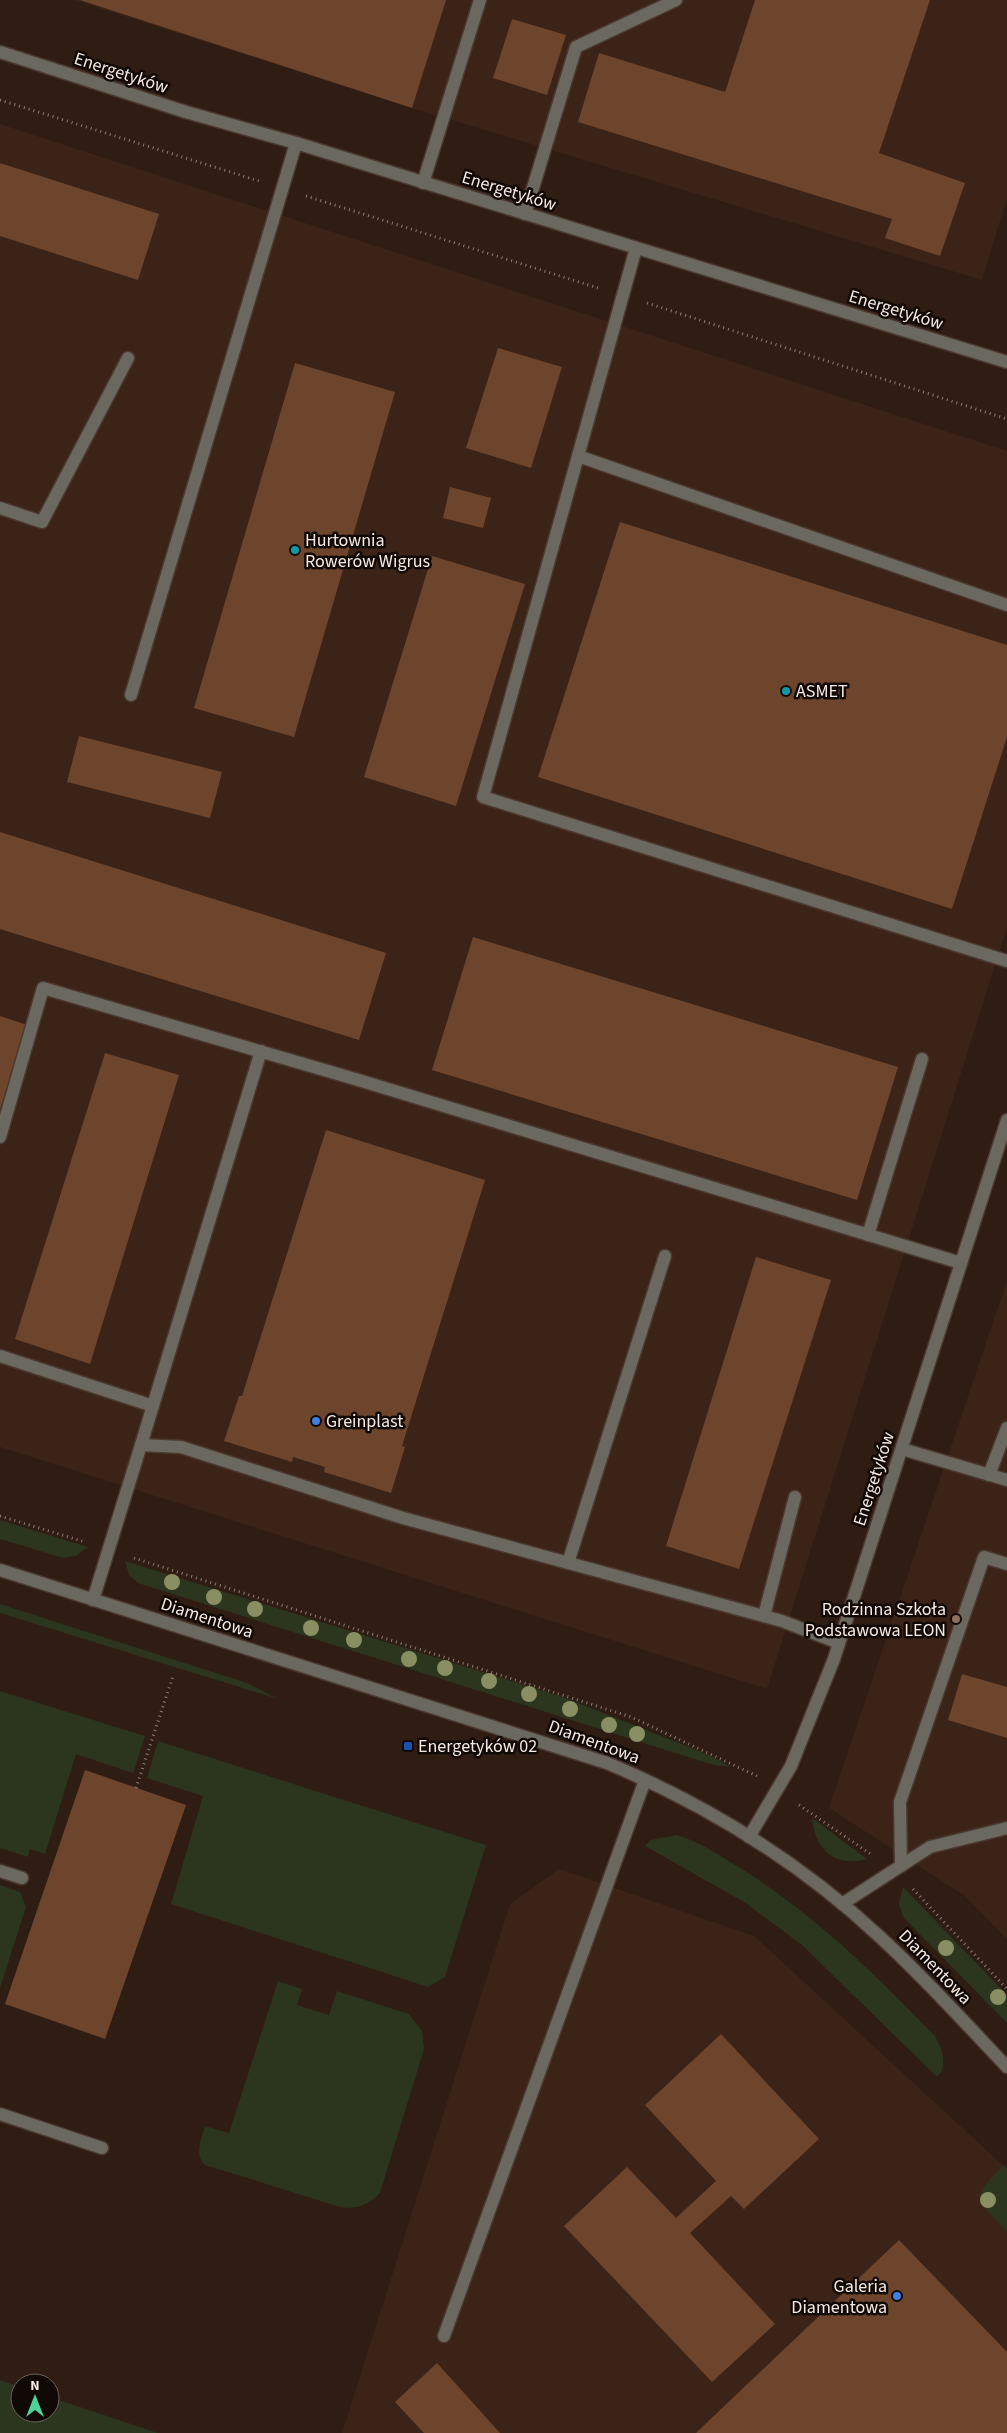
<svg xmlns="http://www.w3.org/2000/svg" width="1007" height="2433" font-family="'Source Sans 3',sans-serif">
	<rect width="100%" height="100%" fill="#2f1c13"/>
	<g fill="#3c2317">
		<polygon points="74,0 1007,0 1007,198 982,280 412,108"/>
		<polygon points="0,124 1007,451 1007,927 767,1689 0,1447"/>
		<polygon points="1007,1281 1007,1939 965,1896 829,1808"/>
		<polygon points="559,1869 754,1936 1007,2169 1007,2433 342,2433 510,1904"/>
	</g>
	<g fill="#2c351d">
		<polygon points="0,1520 88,1547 76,1556 63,1558 0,1539"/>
		<polygon points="125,1561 563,1697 709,1755 731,1767 713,1765 138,1583 129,1575"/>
		<polygon points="0,1604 247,1683 278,1699 0,1613"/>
		<polygon points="0,1691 145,1736 133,1773 76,1754 45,1854 30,1849 28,1857 0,1848"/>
		<polygon points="158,1741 486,1845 445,1977 428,1987 171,1904 203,1796 147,1778"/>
		<path d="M812 1818 867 1859C835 1868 815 1850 812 1818Z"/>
		<path d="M676 1835C699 1841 717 1854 737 1866 812 1912 873 1972 934 2035 942 2047 945 2057 942 2071L937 2077 802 1945 744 1902 645 1846 651 1840Z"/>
		<polygon points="0,1885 20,1892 26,1907 0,1988"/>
		<polygon points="903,1887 1007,1995 1007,2023 903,1917 899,1903"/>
		<path d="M278 1981 302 1989 297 2005 329 2015 337 1991 409 2014 422 2031 424 2049 380 2193C369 2205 355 2210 340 2207L205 2165C194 2154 201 2140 205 2126L229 2133Z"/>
		<path d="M1004 2165 1007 2169V2231C976 2199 969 2199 1004 2165Z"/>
		<polygon points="0,2380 20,2387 20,2413 50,2413 50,2397 158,2433 0,2433"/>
	</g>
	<g fill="#6d452c">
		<polygon points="80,0 446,0 412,108"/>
		<polygon points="755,0 930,0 879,153 965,183 940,256 885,238 892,219 578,122 599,53 725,92"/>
		<polygon points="512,19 566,35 547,95 493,78"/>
		<polygon points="0,163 159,214 138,280 0,236"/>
		<polygon points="498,348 562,367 531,468 466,448"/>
		<polygon points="295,363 395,392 294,737 194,708"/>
		<polygon points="450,487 491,498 483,528 443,518"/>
		<polygon points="620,522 1007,645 1007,737 952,909 538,777"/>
		<polygon points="432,556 525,584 456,806 364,777"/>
		<polygon points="79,736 222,772 210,818 67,782"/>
		<polygon points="0,832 386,953 359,1040 0,929"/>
		<polygon points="473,937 898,1067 857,1200 432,1070"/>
		<polygon points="0,1016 27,1025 0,1109"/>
		<polygon points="105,1053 179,1075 90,1364 15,1339"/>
		<polygon points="326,1130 485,1180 402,1446 405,1447 391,1493 324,1472 325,1467 293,1457 292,1462 224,1441 239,1396 242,1396"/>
		<polygon points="756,1257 831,1280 739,1569 666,1546"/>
		<polygon points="962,1674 1007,1687 1007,1738 948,1720"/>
		<polygon points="85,1770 186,1805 105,2039 5,2004"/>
		<polygon points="721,2034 819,2139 744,2209 731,2196 690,2233 775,2324 712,2382 564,2226 627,2167 676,2218 716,2181 645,2105"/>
		<polygon points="899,2240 1007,2352 1007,2433 696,2433"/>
		<polygon points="437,2363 500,2433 424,2433 395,2402"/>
	</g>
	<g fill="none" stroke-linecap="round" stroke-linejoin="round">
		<g stroke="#4b3930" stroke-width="15">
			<g id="minor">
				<polyline points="0,52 186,112 296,143 1007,362"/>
				<polyline points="423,183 480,0"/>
				<polyline points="525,214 576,47 676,0"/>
				<polyline points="636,248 483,797 1007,961"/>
				<polyline points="578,456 1007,605"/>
				<polyline points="0,508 42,522 128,358"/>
				<polyline points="131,695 296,143"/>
				<polyline points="0,1137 43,988 355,1079 961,1263"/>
				<polyline points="868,1235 922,1059"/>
				<polyline points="0,1356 153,1406"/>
				<polyline points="141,1445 261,1051"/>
				<polyline points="902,1449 1007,1480"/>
				<polyline points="989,1475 1007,1428"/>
				<polyline points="568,1563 665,1256"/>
				<path d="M0 1570 607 1763C707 1805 800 1862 880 1937 925 1978 965 2023 1007 2067"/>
				<polyline points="93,1600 141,1445 181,1447 403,1518 782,1621 839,1643"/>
				<polyline points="764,1616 795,1497"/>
				<polyline points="749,1837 791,1766 834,1659 1007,1120"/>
				<polyline points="901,1866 900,1802 984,1557 1007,1564"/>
				<polyline points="0,1871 22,1878"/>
				<polyline points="842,1904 930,1847 1007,1828"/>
				<polyline points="0,2114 102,2148"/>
				<polyline points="444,2336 645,1780"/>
			</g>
		</g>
		<g stroke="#8d7d75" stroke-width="3" stroke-dasharray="1 4" stroke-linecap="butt">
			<polyline points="0,100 259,181"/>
			<polyline points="306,196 598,288"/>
			<polyline points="647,303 1007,419"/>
			<polyline points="0,1516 85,1542"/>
			<polyline points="134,1558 631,1717 757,1776"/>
			<polyline points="136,1788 173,1676"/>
			<polyline points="799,1805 872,1855"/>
			<polyline points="913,1889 1007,1989"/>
		</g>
		<use href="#minor" stroke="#6b695f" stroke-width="12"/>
	</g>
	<g fill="#898e63">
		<circle cx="172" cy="1582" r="8"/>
		<circle cx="214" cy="1597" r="8"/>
		<circle cx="255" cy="1609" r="8"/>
		<circle cx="311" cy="1628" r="8"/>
		<circle cx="354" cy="1640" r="8"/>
		<circle cx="409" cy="1659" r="8"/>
		<circle cx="445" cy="1668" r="8"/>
		<circle cx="489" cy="1681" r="8"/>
		<circle cx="529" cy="1694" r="8"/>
		<circle cx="570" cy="1709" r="8"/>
		<circle cx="609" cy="1725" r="8"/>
		<circle cx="637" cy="1734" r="8"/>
		<circle cx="946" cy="1948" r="8"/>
		<circle cx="998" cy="1997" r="8"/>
		<circle cx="988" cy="2200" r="8"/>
	</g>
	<g fill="#0f9aa8" stroke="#110905" stroke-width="2">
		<circle cx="295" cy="550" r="5"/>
		<circle cx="786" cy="691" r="5"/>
	</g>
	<g fill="#3f7fe0" stroke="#110905" stroke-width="2">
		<circle cx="316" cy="1421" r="5"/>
		<circle cx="897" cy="2296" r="5"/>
	</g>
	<circle fill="#8d6e63" stroke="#110905" stroke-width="2" cx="956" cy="1619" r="5"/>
	<rect fill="#1a4fb4" stroke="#110905" stroke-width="2" x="403" y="1741" width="10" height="10" rx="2.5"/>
	<g text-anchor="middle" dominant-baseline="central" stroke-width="5" stroke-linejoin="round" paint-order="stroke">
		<g font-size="18" fill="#f6e8e2" stroke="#110905">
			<text transform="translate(121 73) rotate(18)">Energetyków</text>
			<text transform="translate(509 191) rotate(17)">Energetyków</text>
			<text transform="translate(896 310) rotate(17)">Energetyków</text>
			<text transform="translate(874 1479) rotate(-72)">Energetyków</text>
			<text transform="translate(207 1618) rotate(18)">Diamentowa</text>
			<text transform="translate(594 1742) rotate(20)">Diamentowa</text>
			<text transform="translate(935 1967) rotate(46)">Diamentowa</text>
		</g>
		<g font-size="18" fill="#f6e8e2" stroke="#110905" text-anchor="start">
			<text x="305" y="540">Hurtownia<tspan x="305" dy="21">Rowerów Wigrus</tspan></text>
			<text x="796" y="691">ASMET</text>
			<text x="326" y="1421">Greinplast</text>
			<text x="946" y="1609" text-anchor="end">Rodzinna Szkoła<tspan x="946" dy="21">Podstawowa LEON</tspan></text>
			<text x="418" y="1746">Energetyków 02</text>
			<text x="887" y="2286" text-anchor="end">Galeria<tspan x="887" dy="21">Diamentowa</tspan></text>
		</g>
	</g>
	<g transform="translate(35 2398)"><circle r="24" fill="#110905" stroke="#6d625d"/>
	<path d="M0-4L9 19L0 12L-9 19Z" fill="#4dd39a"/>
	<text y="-8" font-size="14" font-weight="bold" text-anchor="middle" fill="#f6e8e2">N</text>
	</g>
</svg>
